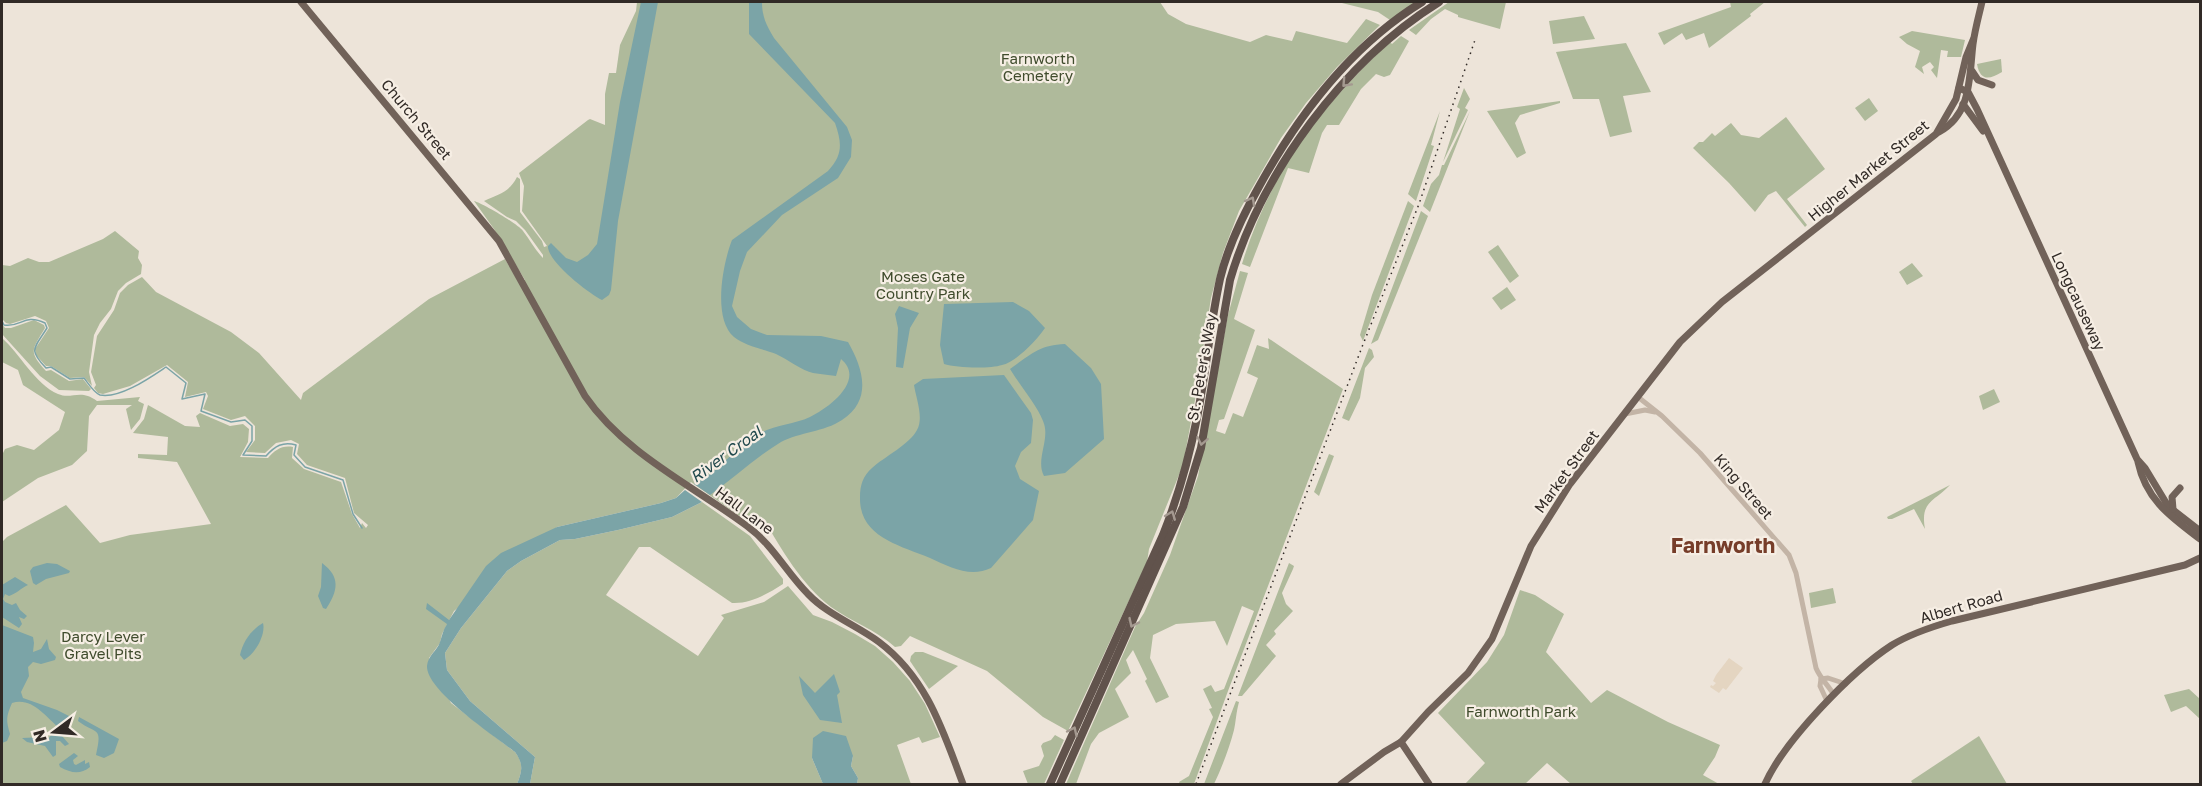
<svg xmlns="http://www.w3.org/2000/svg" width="2202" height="786" font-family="'Golos Text',sans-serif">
	<rect width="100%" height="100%" fill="#ede4d9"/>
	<g fill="#afba9b">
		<path d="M637 2H1160L1168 14 1186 24 1250 42 1266 35 1292 41 1296 31 1347 43 1366 19 1380 25 1337 67 1306 103 1281 138 1239 211 1223 253 1211 298 1195 400 1183 465 1149 549 1147 562 1068 731 1043 717 987 671 910 636 901 646 895 647C876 630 852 622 831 607 801 584 782 550 763 518L752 525 691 482 676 498 661 503 557 527 454 611 442 634 440 643 429 658 451 703 515 752C524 764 522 771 517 784H2V542L7 537 66 505 100 543 130 535 211 524 177 462 138 458V454L167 455 168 437 133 433 144 419 148 405 185 426 200 427 196 416 200 413 230 426 243 424 249 429 248 442 240 457 268 458C275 450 282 445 293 447L292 458 304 469 341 482 352 514 360 528 362 523 366 528 368 525 354 513 345 478 307 465 297 454 299 444 291 440 276 443 265 453 246 452 255 440V426L245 416 231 420 203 409 208 396 206 392 185 397 188 382 167 365 130 386 103 394 98 393 94 388 96 385 91 372 97 336 114 310 120 293 128 285 142 277 156 292 231 332 259 353 301 400 303 393 429 299 505 259 518 281 525 280 494 229 474 201C482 203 518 224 523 231 530 240 535 250 543 258V255L525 230 516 221 507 217 484 201C498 194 509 193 517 177L520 179V212L542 241 544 247 547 246 522 211 524 186 519 173 588 120 590 119 605 125V94L609 73H616L620 45 636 11Z"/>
		<polygon points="1338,2 1417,2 1390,20 1378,12"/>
		<polygon points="1449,2 1506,2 1500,29 1458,17 1458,15 1445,9 1431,19 1416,35 1409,30"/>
		<polygon points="1730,2 1765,2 1750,14 1751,16 1709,48 1704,33 1686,40 1682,33 1664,45 1658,33 1731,7"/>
		<polygon points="1584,16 1595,39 1553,44 1549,21"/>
		<polygon points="1912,31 1965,40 1961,57 1947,57 1948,51 1941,50 1937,78 1931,70 1934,67 1930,62 1922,67 1924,74 1915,67 1920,51 1907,44 1899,37"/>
		<path d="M1401 36 1409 41 1390 75 1384 77 1376 74 1361 89 1339 125H1327L1322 133 1309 173 1288 168 1250 267 1242 264C1269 174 1321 106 1390 42L1392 44Z"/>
		<polygon points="1626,43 1651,92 1623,96 1632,132 1610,137 1599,99 1573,99 1556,52"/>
		<path d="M2001 59 2002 72C1989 80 1980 81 1977 64Z"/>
		<polygon points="1464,88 1470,99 1465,108 1468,110 1443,162 1460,109 1457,107"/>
		<polygon points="1869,98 1878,111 1865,121 1855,108"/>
		<polygon points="1560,101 1560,103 1520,115 1515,123 1526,153 1517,158 1487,111"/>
		<polygon points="1440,111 1431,145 1434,146 1416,201 1408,194"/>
		<polygon points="1470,111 1430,212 1423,206 1431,184 1439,175 1442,165 1444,165"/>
		<polygon points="1786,117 1825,169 1787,199 1807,225 1805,227 1776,191 1768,195 1755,212 1729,183 1693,148 1699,142 1703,142 1712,133 1715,136 1731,123 1741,135 1759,138"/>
		<polygon points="1408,201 1414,206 1363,341 1360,335 1372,295"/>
		<polygon points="1421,211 1428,216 1378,340 1371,344"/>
		<polygon points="115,231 139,251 138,258 142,265 141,274 126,283 118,291 111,309 100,323 94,335 89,372 92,386 84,377 70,378 51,366 46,366 36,355 35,349 49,328 46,321 35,316 10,324 6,323 2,319 2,265 10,266 28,258 39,262 49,262 103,239"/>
		<polygon points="1498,245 1519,276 1510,283 1488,252"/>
		<polygon points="1912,263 1923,276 1907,285 1899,272"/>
		<polygon points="1240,271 1248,273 1234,319 1255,330 1224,419 1219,420 1216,431 1225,434 1233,413 1243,417 1258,378 1247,373 1257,345 1269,349 1268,338 1343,389 1228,691 1194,784 1180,784 1179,782 1189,776 1213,717 1209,709 1212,708 1203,689 1211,685 1215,692 1224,689 1254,611 1242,606 1227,646 1215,621 1176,624 1153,635 1150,658 1169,697 1156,703 1145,681 1147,679 1133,650 1126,660 1131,673 1115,689 1129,717 1099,733 1091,744 1076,784 1066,784 1135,627 1144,613 1170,555 1198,476 1228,315"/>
		<polygon points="1507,287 1516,300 1501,310 1492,298"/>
		<path d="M34 320 44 325 45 328C32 350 28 351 46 371L51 370 69 381 83 379 91 389 89 391 59 390 40 376 2 334V324L5 328H11Z"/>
		<path d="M2 338C20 354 35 384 58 394 72 400 80 388 97 401L140 397 138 401 144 404 140 419 131 430 126 409 132 405H97L89 416 87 451 72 465 38 478 2 502V455L5 449 17 445 34 450 59 430 65 412 23 385 18 370 2 362Z"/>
		<polygon points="1369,348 1372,350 1374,357 1365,368 1360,398 1349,421 1342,418"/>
		<polygon points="1994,389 2000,402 1983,410 1979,396"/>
		<polygon points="1329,454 1334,456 1319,496 1314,492"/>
		<path d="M1950 485C1934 502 1920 501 1925 529L1914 509 1892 519H1888L1887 517Z"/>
		<path d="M702 502 750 536 783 579V584C767 594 751 604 732 603L650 547H639L606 595 698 656 724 618 721 615 764 602 788 586 813 615 832 622 855 634 875 646 893 662 910 681 925 704 940 737 922 743 919 737 897 745 911 784H857L858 778 851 766 853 756 812 758 823 784H530L535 757 470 701 447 670 445 653 461 628 507 571 521 561 560 540 575 539 618 530 672 517Z"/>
		<polygon points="1289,563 1294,566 1293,569 1282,593 1286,604 1293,611 1274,631 1276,634 1266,645 1276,656 1242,696 1238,696"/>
		<polygon points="1833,588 1836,603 1811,608 1809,593"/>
		<polygon points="1520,590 1535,595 1564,614 1546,652 1591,703 1607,690 1668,722 1720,745 1715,757 1703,775 1719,784 1571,784 1547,763 1525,784 1465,784 1485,763 1438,713 1487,662 1504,635"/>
		<polygon points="915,652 923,652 958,666 929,689 910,661 911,656"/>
		<polygon points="2189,689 2200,699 2200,719 2186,706 2171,712 2164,695"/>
		<path d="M1236 701 1239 702C1236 713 1236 721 1234 730 1229 749 1222 767 1214 784H1204Z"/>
		<polygon points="1055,735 1064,740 1044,784 1028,784 1023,771 1039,766 1044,756 1041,746 1043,743 1051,740"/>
		<polygon points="1979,736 2007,784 1913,784 1911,781"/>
	</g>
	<polygon fill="#e4d5c1" points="1729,658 1743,668 1726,690 1723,688 1719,693 1710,687 1711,685 1713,686 1716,683 1713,681 1716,675"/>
	<g fill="#7ba4a7">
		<path d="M641 2H658L618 221 611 290 609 295 602 300C588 293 547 261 548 246L551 243 566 258 577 262 588 255 597 244 620 102Z"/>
		<path d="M749 2H762C762 16 766 25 774 38L847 127 852 140 851 157 838 178 782 215 747 252 740 271 732 306 737 317 751 329 767 335 821 336 848 342C863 368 873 400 842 420 824 432 800 432 781 442 756 457 734 478 710 495L694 484C718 473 734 448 757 435 772 425 793 425 810 417 829 408 866 380 841 359L836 376C828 375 820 374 813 373 803 371 787 359 776 354 763 349 745 346 734 337 712 318 723 263 732 240L828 171C843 155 842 143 835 123L749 34Z"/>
		<path d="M1013 302 1029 311 1045 328C1037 340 1016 362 1002 365 990 369 956 368 944 364L940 345 944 304Z"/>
		<polygon points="899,306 919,313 910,328 903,368 896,367 898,328 895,314"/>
		<path d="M1065 344 1091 368 1101 384 1104 439 1065 473 1044 476C1035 459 1051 439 1043 421 1037 405 1019 384 1010 369 1030 355 1039 345 1065 344Z"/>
		<path d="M1004 375 1031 413 1033 420 1031 443 1021 452 1015 466 1020 479 1039 491 1033 520 991 568C970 578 950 567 930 558 899 545 859 537 860 497 860 485 863 476 872 468 884 457 910 444 917 430 924 418 916 398 914 385L923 379Z"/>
		<path d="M685 490 702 502 672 517 618 530 575 539 560 540 521 561 507 571 461 628 445 653 447 670 470 701 535 757 530 784H517C522 771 524 765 515 752 496 737 426 691 427 666 428 655 437 651 440 642 442 636 443 630 447 624L426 609 427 603 449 620 486 566 501 553 557 527 661 503 676 498Z"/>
		<polygon points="47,563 57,564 70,571 69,573 46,579 36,585 33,583 30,571 33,567"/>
		<path d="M322 563C341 577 338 591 326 609L323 608 318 596 321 587Z"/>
		<path d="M15 577 28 585C21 588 16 594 9 596L5 594 3 599 5 602 12 605 16 603 20 610 27 616 24 619 19 617 22 624 19 628 2 617V585Z"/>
		<path d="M263 623C266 635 255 654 244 660L240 655C243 641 251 630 263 623Z"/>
		<path d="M2 625 33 637 34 643 33 652 41 649 47 639 49 649 56 657 55 660 41 664 33 662 28 667 29 676 21 692 23 698 57 710 71 717 68 726 59 728C45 716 32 697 12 703 6 717 6 720 10 734L7 741 2 743Z"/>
		<polygon points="834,674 840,692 837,695 842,723 820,720 803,695 799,676 815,693"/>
		<path d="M79 717 119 739 114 753 104 758 96 755C103 725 96 735 78 721Z"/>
		<polygon points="823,731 846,736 853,756 851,766 858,778 857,784 823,784 812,758 813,738"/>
		<polygon points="52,734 62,736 69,744 65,746 60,741 56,741 56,755 53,757 45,746 27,742 22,738 45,737 48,739"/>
		<path d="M74 753 78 756 73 760 74 764 76 765 85 760V764L89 762 90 767C80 775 71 773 60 767L59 764Z"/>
	</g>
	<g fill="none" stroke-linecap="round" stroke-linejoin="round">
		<path stroke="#7ba4a7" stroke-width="1.5" d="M2 321 4 325C21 328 24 313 45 323L47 328C34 349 28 349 46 368L51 367 70 379 84 378C88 383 94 393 100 395 120 399 151 377 166 367L186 383 182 399 205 394 201 411 231 422 245 420 252 426V441L243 455 266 456C275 446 283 441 296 445L294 455 305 467 343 480 353 514 362 528"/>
		<g stroke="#c3b4a6" stroke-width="5">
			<path d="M1638 397 1662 416 1700 453 1789 555 1796 573 1816 668C1820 678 1828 685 1834 695"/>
			<polyline points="1625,414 1645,410 1655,412"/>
			<polyline points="1821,679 1828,678 1846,684"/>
			<polyline points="1821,679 1820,686 1827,701"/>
		</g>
		<g stroke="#716259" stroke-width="7">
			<path d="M301 2 499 241 585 396C625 454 692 485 747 526 773 545 786 572 808 594 828 615 856 625 879 642 927 678 943 731 963 784"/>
			<polyline points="1972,71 1978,80 1992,85"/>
			<polyline points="1959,88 1968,92 1977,109 2137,459 2145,468 2168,506 2200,531"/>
			<polyline points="1963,104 1983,131"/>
			<path d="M1939 132C1972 114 1969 77 1973 44 1975 29 1979 15 1982 2"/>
			<path d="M2138 462C2146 500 2171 517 2200 539"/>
			<polyline points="2173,509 2172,497 2180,488"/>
			<polyline points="1401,742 1429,784"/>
			<polyline points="1341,784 1384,752 1401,742 1428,712 1468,673 1492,639 1531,546 1570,484 1680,342 1722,302 1936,134 1956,99 1966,57 1973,40"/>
			<path d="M1765 784C1784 741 1852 671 1892 645 1910 634 1931 627 1952 621L2185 565 2200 558"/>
		</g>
		<g stroke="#61534c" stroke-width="8">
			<path d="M1050 784 1163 535C1178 497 1189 458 1197 418 1206 372 1210 325 1220 279 1228 245 1244 213 1261 183 1300 113 1352 45 1422 2"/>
			<path d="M1060 784 1183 507 1201 448 1230 280C1262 172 1343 62 1439 2"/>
		</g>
		<polyline stroke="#312a26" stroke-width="1.5" stroke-dasharray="1.5 4.5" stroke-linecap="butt" points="1196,784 1362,347 1419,204 1476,37"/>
	</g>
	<defs><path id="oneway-chevron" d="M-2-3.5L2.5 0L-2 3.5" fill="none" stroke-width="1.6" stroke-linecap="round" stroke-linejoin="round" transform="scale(1.5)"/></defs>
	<g stroke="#a49990">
		<use href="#oneway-chevron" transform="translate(1346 83) rotate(133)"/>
		<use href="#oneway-chevron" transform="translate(1251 201) rotate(-61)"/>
		<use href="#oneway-chevron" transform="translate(1202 441) rotate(101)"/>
		<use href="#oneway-chevron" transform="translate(1171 515) rotate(-69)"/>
		<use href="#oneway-chevron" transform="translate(1133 623) rotate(115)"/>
		<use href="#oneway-chevron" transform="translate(1073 731) rotate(-65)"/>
	</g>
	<g text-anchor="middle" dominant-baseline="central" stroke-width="4.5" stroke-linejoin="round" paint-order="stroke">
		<g font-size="15" fill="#404c2d" stroke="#f6eee4">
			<text x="1038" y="58">Farnworth<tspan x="1038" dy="17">Cemetery</tspan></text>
			<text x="923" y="276">Moses Gate<tspan x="923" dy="17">Country Park</tspan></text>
			<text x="103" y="636">Darcy Lever<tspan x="103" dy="17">Gravel Pits</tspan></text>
			<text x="1521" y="711">Farnworth Park</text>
		</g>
		<g font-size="15" fill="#312a26" stroke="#f6eee4">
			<text transform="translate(417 119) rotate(50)">Church Street</text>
			<text transform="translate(1868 170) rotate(-39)">Higher Market Street</text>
			<text transform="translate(2079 301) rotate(65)">Longcauseway</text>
			<text transform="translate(1201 367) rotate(-80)">St. Peter's Way</text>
			<text transform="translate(1566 471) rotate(-54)">Market Street</text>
			<text transform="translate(1744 486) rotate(49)">King Street</text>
			<text transform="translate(745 510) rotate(37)">Hall Lane</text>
			<text transform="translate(1961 606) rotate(-16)">Albert Road</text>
		</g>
		<g font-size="16" font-style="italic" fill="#21494d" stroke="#f6eee4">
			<text transform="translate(726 454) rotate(-36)">River Croal</text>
		</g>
		<g font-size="21" font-weight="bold" fill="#763d29" stroke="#f6eee4">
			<text x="1723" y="545">Farnworth</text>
		</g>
	</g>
	<rect width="2202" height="786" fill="none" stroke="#312a26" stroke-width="6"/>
	<g transform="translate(54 732) rotate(254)" stroke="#f6eee4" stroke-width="4.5" paint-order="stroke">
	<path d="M0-4.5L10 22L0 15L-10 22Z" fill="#312a26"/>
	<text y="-9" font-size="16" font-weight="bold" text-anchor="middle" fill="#312a26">N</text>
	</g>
</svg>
